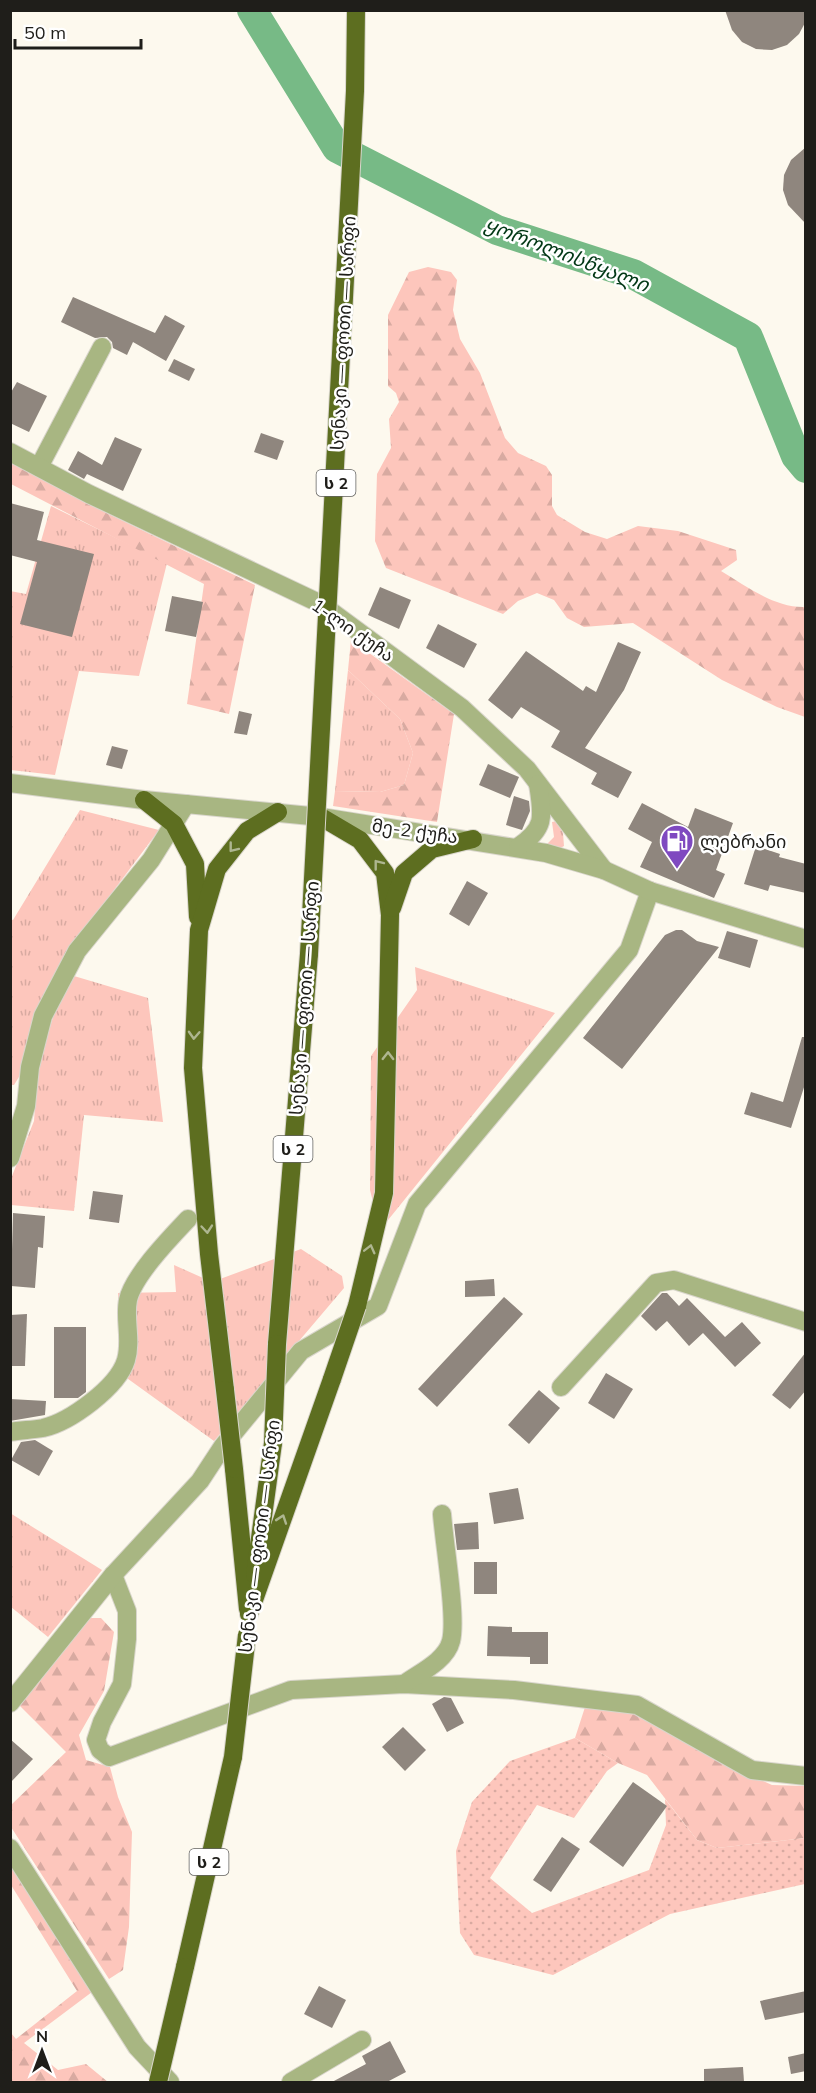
<svg xmlns="http://www.w3.org/2000/svg" width="816" height="2093" font-family="Mulish,'Noto Sans Georgian',sans-serif">
	<defs>
		<pattern id="grass-tufts" width="24" height="20" patternUnits="userSpaceOnUse" patternTransform="scale(1.5)"><rect width="24" height="20" fill="#fdc6bc"/><path d="M3 7l-1-3M5 7V3M7 7l1-3M15 17l-1-3M17 17v-4M19 17l1-3" fill="none" stroke="#d8aaa1"/></pattern>
		<pattern id="forest-firs" width="22" height="20" patternUnits="userSpaceOnUse" patternTransform="scale(1.5)"><rect width="22" height="20" fill="#fdc6bc"/><path d="M5 1l3.5 6h-7zM16 11l3.5 6h-7z" fill="#d8aaa1"/></pattern>
		<pattern id="garden-dots" width="8" height="8" patternUnits="userSpaceOnUse" patternTransform="scale(1.5)"><rect width="8" height="8" fill="#fdc6bc"/><path d="M2 2h.1M6 6h.1" fill="none" stroke="#d8aaa1" stroke-width="1.8" stroke-linecap="round"/></pattern>
	</defs>
	<rect width="100%" height="100%" fill="#fdf9ee"/>
	<g fill="url(#grass-tufts)">
		<polygon points="51,506 167,563 139,676 79,671 55,775 11,770 10,591 26,594"/>
		<polygon points="348,670 400,719 413,753 404,785 380,792 335,791"/>
		<polygon points="80,810 159,830 66,954 22,1072 14,1085 10,1085 10,919 13,920"/>
		<polygon points="557,821 563,833 564,846 557,850 547,844 554,837 552,822"/>
		<polygon points="415,967 555,1013 380,1230 370,1190 371,1056 417,990"/>
		<polygon points="74,976 148,998 163,1122 84,1115 74,1211 11,1205 10,1181 34,1121 38,1067 54,1014"/>
		<polygon points="301,1249 342,1276 344,1288 214,1441 124,1376 118,1293 176,1292 174,1265 212,1282"/>
		<polygon points="10,1513 102,1570 48,1637 11,1607"/>
	</g>
	<g fill="url(#forest-firs)">
		<path d="M428 267 451 272 457 280 453 310 460 339 480 373 505 438 518 453 546 466 552 475V506L557 515 585 532 607 539 638 526 678 531 736 550 737 560 721 571C746 586 775 608 805 607V717L777 707 722 680 633 623 584 627 567 618 554 600 537 593 518 601 503 614 386 568 375 541 377 474 391 448 389 419 399 402 396 393 388 386V315L409 272Z"/>
		<polygon points="10,462 86,503 255,585 229,714 187,704 204,584 11,484"/>
		<polygon points="351,640 454,714 437,822 333,806 335,791 380,792 404,785 413,753 400,719 348,670"/>
		<polygon points="88,1618 101,1618 114,1632 104,1691 79,1735 86,1760 110,1767 118,1797 132,1832 129,1927 123,1970 109,1979 11,1827 11,1805 66,1752 19,1705"/>
		<polygon points="586,1704 634,1711 713,1759 772,1785 805,1786 805,1838 717,1848 697,1840 647,1775 618,1763 575,1738"/>
		<polygon points="10,1866 92,1992 24,2043 58,2070 86,2064 108,2082 11,2082 11,2033 16,2039 77,1991 11,1885"/>
	</g>
	<polygon fill="url(#garden-dots)" points="575,1738 618,1763 607,1771 574,1818 537,1805 490,1878 532,1913 649,1870 666,1825 665,1799 697,1840 717,1848 805,1838 805,1884 670,1914 553,1975 474,1955 460,1933 456,1851 472,1802 510,1761"/>
	<g fill="none" stroke-linecap="round" stroke-linejoin="round">
		<polyline stroke="#77ba86" stroke-width="30" points="252,10 337,148 497,230 633,274 748,337 796,456 806,468"/>
	</g>
	<g fill="#8f867e">
		<polygon points="725,10 806,10 806,21 799,34 787,45 772,50 756,49 742,42 732,30"/>
		<polygon points="806,147 806,224 788,205 783,190 784,175 791,160"/>
		<polygon points="73,297 155,333 165,315 185,326 166,361 133,342 127,355 113,348 112,342 107,337 95,338 61,322"/>
		<polygon points="174,359 195,369 189,381 168,371"/>
		<polygon points="17,382 47,396 29,432 10,423 10,394"/>
		<polygon points="261,433 284,441 277,460 254,452"/>
		<polygon points="115,437 142,449 123,491 87,474 84,479 68,470 78,451 102,465"/>
		<polygon points="10,503 44,512 37,540 94,554 72,637 20,624 37,562 10,555"/>
		<polygon points="380,587 411,600 399,629 368,615"/>
		<polygon points="172,596 203,602 196,637 165,631"/>
		<polygon points="438,624 477,644 464,668 426,648"/>
		<polygon points="618,642 641,652 624,690 585,748 632,772 618,798 591,784 597,773 551,747 560,731 521,707 512,719 488,700 526,651 583,691 586,686 596,692"/>
		<polygon points="239,711 252,714 247,735 234,733"/>
		<polygon points="112,746 128,750 122,769 106,765"/>
		<polygon points="488,764 519,777 510,798 479,785"/>
		<polygon points="514,796 529,801 530,811 522,830 506,825"/>
		<polygon points="642,803 688,827 695,808 733,823 716,870 725,874 714,898 640,867 652,842 628,829"/>
		<polygon points="756,846 780,854 779,857 806,864 806,893 770,885 768,891 744,884"/>
		<polygon points="467,881 488,893 469,926 449,914"/>
		<polygon points="676,930 682,930 697,941 719,947 622,1069 583,1038 665,935"/>
		<polygon points="727,931 758,940 750,968 718,958"/>
		<polygon points="802,1037 806,1037 806,1081 791,1128 744,1114 751,1092 783,1102"/>
		<polygon points="93,1191 123,1195 119,1223 89,1219"/>
		<polygon points="13,1213 45,1216 43,1248 38,1247 35,1288 11,1286"/>
		<polygon points="494,1279 495,1296 465,1297 465,1281"/>
		<polygon points="662,1293 667,1293 679,1306 687,1298 725,1337 742,1322 761,1343 735,1367 703,1333 689,1346 667,1321 656,1331 641,1316"/>
		<polygon points="504,1297 523,1314 437,1407 418,1389"/>
		<polygon points="27,1314 25,1366 10,1366 10,1315"/>
		<polygon points="54,1327 86,1327 86,1392 78,1398 54,1398"/>
		<polygon points="806,1352 806,1390 790,1409 772,1395"/>
		<polygon points="606,1373 633,1389 614,1419 588,1403"/>
		<polygon points="539,1390 560,1408 529,1444 508,1425"/>
		<polygon points="10,1399 46,1401 45,1415 10,1421"/>
		<polygon points="35,1440 53,1451 39,1476 11,1460 21,1442"/>
		<polygon points="518,1488 524,1519 494,1524 489,1493"/>
		<polygon points="478,1522 479,1549 457,1550 454,1524"/>
		<rect x="474" y="1562" width="23" height="32"/>
		<polygon points="488,1626 512,1627 512,1632 548,1632 548,1664 530,1664 530,1657 487,1656"/>
		<polygon points="444,1697 451,1698 464,1723 447,1732 432,1704"/>
		<polygon points="403,1727 426,1750 405,1771 382,1747"/>
		<polygon points="10,1739 33,1759 10,1783"/>
		<polygon points="633,1782 667,1806 623,1867 589,1842"/>
		<polygon points="562,1837 580,1849 551,1892 533,1880"/>
		<polygon points="319,1986 346,2000 332,2028 304,2014"/>
		<polygon points="806,1991 806,2012 765,2020 760,2001"/>
		<polygon points="390,2041 406,2072 387,2082 332,2082 366,2064 362,2056"/>
		<polygon points="806,2053 806,2071 791,2074 788,2057"/>
		<polygon points="743,2067 744,2082 704,2082 704,2069"/>
	</g>
	<g fill="none" stroke-linecap="round" stroke-linejoin="round">
		<g stroke="#d9d6cc" stroke-width="20">
			<g id="minor">
				<polyline points="39,467 102,347"/>
				<polyline points="10,1158 26,1106 30,1067 43,1016 77,951 151,860 186,804"/>
				<polyline points="561,1387 656,1283 674,1280 806,1322"/>
				<path d="M10 1432C21 1430 32 1430 43 1428 70 1422 118 1387 126 1360 132 1340 124 1319 128 1300 133 1276 171 1237 188 1219"/>
				<polyline points="113,1575 127,1611 127,1639 122,1684 102,1722 96,1740 100,1750 109,1757 291,1690 404,1684 514,1690 637,1705 752,1770 806,1776"/>
				<path d="M404 1684C419 1673 446 1661 451 1641 457 1618 444 1542 442 1514"/>
				<polyline points="10,1703 113,1575 200,1481 223,1446 301,1351 378,1306 417,1204 629,950 650,891"/>
				<polyline points="10,1848 137,2047 170,2082"/>
				<polyline points="291,2082 362,2040"/>
			</g>
		</g>
		<g stroke="#d9d6cc" stroke-width="20">
			<g id="tertiary">
				<polyline points="10,452 89,494 321,604 462,708 527,769 604,870"/>
				<polyline points="10,783 144,800 321,817 546,853 604,870 650,891 806,939"/>
				<path d="M518 847C546 828 543 817 538 784"/>
			</g>
		</g>
		<g stroke="#d9d6cc" stroke-width="20">
			<g id="trunk">
				<polyline points="144,800 174,824 195,864 198,917"/>
				<polyline points="321,817 360,840 385,873 390,915 384,1193 357,1306"/>
				<polyline points="392,908 404,873 432,849 473,839"/>
				<polyline points="277,1344 309,954"/>
				<polyline points="225,1390 209,1254 193,1068 199,930 217,869 247,831 278,812"/>
				<polyline points="234,1469 248,1609"/>
				<polyline points="255,1575 273,1443"/>
				<polyline points="249,1614 332,1379"/>
				<polyline points="185,1967 233,1757"/>
			</g>
		</g>
		<use href="#minor" stroke="#a8b682" stroke-width="18"/>
		<use href="#tertiary" stroke="#a8b682" stroke-width="18"/>
		<use href="#trunk" stroke="#5d6e20" stroke-width="18"/>
		<g stroke="#d9d6cc" stroke-width="20" stroke-linecap="butt">
			<g id="trunk-bridge">
				<polyline points="309,954 355,91 356,10"/>
				<polyline points="332,1379 357,1306"/>
				<polyline points="225,1390 234,1469"/>
				<polyline points="273,1443 277,1344"/>
				<polyline points="233,1757 247,1635"/>
				<polyline points="158,2082 185,1967"/>
			</g>
		</g>
		<use href="#trunk-bridge" stroke="#5d6e20" stroke-width="18"/>
	</g>
	<defs><path id="oneway-chevron" d="M-2-3.5L2.5 0L-2 3.5" fill="none" stroke-width="1.6" stroke-linecap="round" stroke-linejoin="round" transform="scale(1.5)"/></defs>
	<g stroke="#aeb690">
		<use href="#oneway-chevron" transform="translate(233 848) rotate(128)"/>
		<use href="#oneway-chevron" transform="translate(378 864) rotate(-128)"/>
		<use href="#oneway-chevron" transform="translate(194 1035) rotate(93)"/>
		<use href="#oneway-chevron" transform="translate(388 1056) rotate(-89)"/>
		<use href="#oneway-chevron" transform="translate(207 1229) rotate(85)"/>
		<use href="#oneway-chevron" transform="translate(370 1249) rotate(-76)"/>
		<use href="#oneway-chevron" transform="translate(282 1519) rotate(-71)"/>
	</g>
	<defs>
		<g id="fuel-pin" transform="scale(1.725)"><path d="M0 17L-7.5 6A9.5 9.5 0 1 1 7.5 6Z" fill="#7f49c0" stroke="#fff"/><path d="M-5.5-6h7V0h2V4h1.3V-2.5L3-4.5l.8-.8L6-3V5H2.5V1h-1V6h-7ZM-4.2-4.7v3.2H.2V-4.7Z" fill="#fff"/></g>
	</defs>
	<g fill-rule="evenodd">
		<use href="#fuel-pin" x="677" y="841"/>
	</g>
	<g text-anchor="middle" dominant-baseline="central" stroke-width="5" stroke-linejoin="round" paint-order="stroke">
		<g fill="#fff" stroke="#62625f" stroke-width="1.5">
			<rect x="316.5" y="470" width="39" height="26" rx="4.5"/>
			<rect x="273.5" y="1136" width="39" height="26" rx="4.5"/>
			<rect x="189.5" y="1849" width="39" height="26" rx="4.5"/>
		</g>
		<g font-size="16" font-weight="bold" fill="#1f1e1a">
			<text x="336" y="483">ს 2</text>
			<text x="293" y="1149">ს 2</text>
			<text x="209" y="1862">ს 2</text>
		</g>
		<g font-size="18" fill="#1f1e1a" stroke="#fff">
			<text transform="translate(343 333) rotate(-87)">სენაკი — ფოთი — სარფი</text>
			<text transform="translate(353 630) rotate(35)">1-ლი ქუჩა</text>
			<text transform="translate(415 831) rotate(8)">მე-2 ქუჩა</text>
			<text transform="translate(304 998) rotate(-86)">სენაკი — ფოთი — სარფი</text>
			<text transform="translate(259 1536) rotate(-83)">სენაკი — ფოთი — სარფი</text>
		</g>
		<g font-size="18" fill="#1f1e1a" stroke="#fff" text-anchor="start">
			<text x="700" y="841">ლებრანი</text>
		</g>
		<g font-size="20" font-style="italic" fill="#023816" stroke="#fff">
			<text transform="translate(567 254) rotate(21)">ყოროლისწყალი</text>
		</g>
	</g>
	<rect width="816" height="2093" fill="none" stroke="#1f1e1a" stroke-width="24"/>
	<g transform="translate(42 2051)" stroke="#ffffff" stroke-width="4.5" paint-order="stroke">
	<path d="M0-4.5L10 22L0 15L-10 22Z" fill="#1f1e1a"/>
	<text y="-9" font-size="16" font-weight="bold" text-anchor="middle" fill="#1f1e1a">N</text>
	</g>
	<path d="M15 39v9h126v-9" fill="none" stroke="#1f1e1a" stroke-width="3"/>
	<text x="24" y="39" font-size="18" fill="#1f1e1a" stroke="#ffffff" stroke-width="4.5" paint-order="stroke">50 m</text>
</svg>
